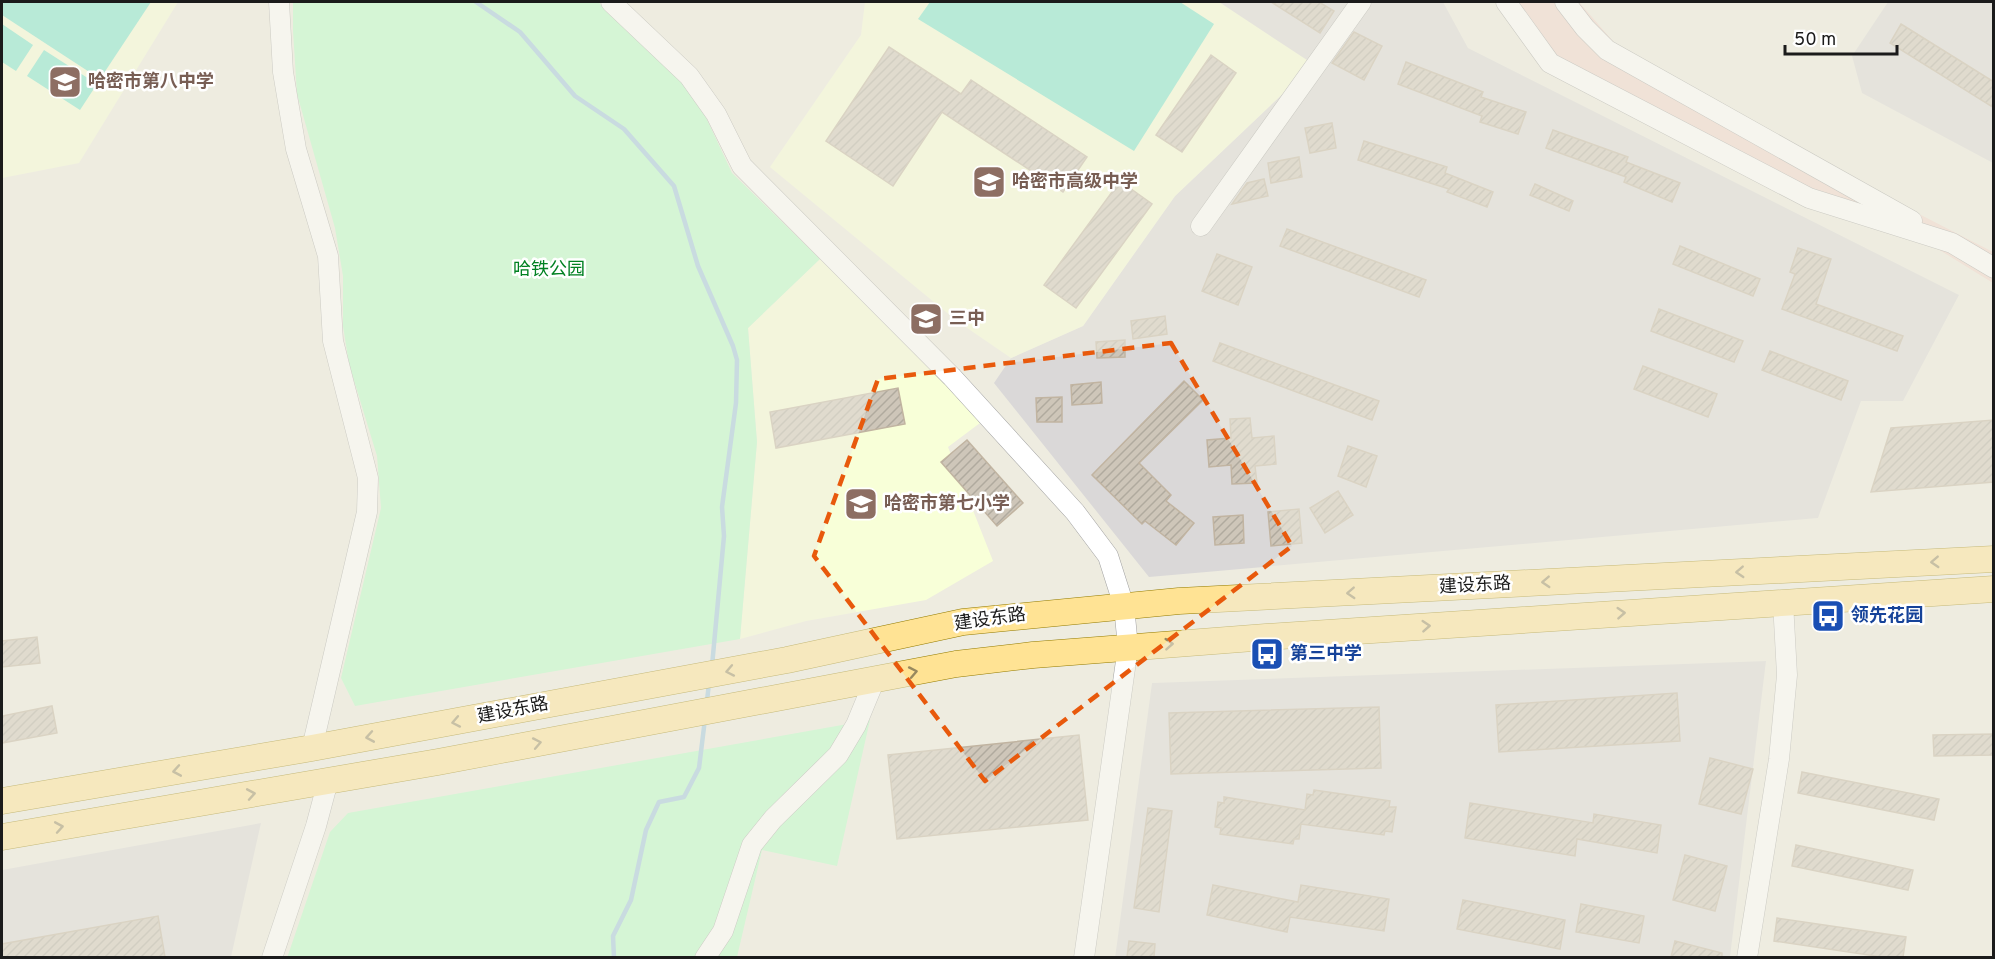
<svg xmlns="http://www.w3.org/2000/svg" width="1995" height="959" font-family="Overpass,'Noto Sans SC',sans-serif">
	<defs>
		<pattern id="building-hatch" width="6" height="6" patternUnits="userSpaceOnUse" patternTransform="scale(1.5)"><rect width="6" height="6" fill="#cec6b9"/><path d="M-1 1l2-2M0 6l6-6M5 7l2-2" fill="none" stroke="#b0aa9e"/></pattern>
	</defs>
	<rect width="100%" height="100%" fill="#eeece0"/>
	<g fill="#dad8d8">
		<polygon points="1219,2 1443,2 1468,48 1959,295 1903,401 1861,401 1818,518 1149,577 994,383 1011,358 1083,326 1175,196 1293,84"/>
		<polygon points="1888,2 1993,2 1993,163 1862,93 1852,56"/>
		<polygon points="1766,661 1730,957 1115,958 1152,683"/>
		<polygon points="261,823 231,957 2,958 2,870"/>
	</g>
	<polygon fill="#f1d4cc" points="1498,2 1579,2 1618,47 1810,158 1993,252 1993,283 1933,246 1808,201 1535,56"/>
	<g fill="#f8ffd8">
		<polygon points="2,2 178,2 79,163 2,178"/>
		<polygon points="865,2 1219,2 1310,62 1293,84 1175,196 1083,326 1011,358 957,321 770,167 861,35"/>
		<polygon points="820,259 984,420 948,447 993,561 926,600 806,621 740,639 757,442 748,328"/>
	</g>
	<g fill="#b6fec8">
		<polygon points="293,2 598,2 683,83 703,111 732,173 820,259 748,328 757,442 740,639 355,706 341,678 381,508 377,456 349,364 343,326 343,276 335,228 297,94 293,31"/>
		<polygon points="870,720 837,866 762,850 737,957 287,958 330,832 348,813"/>
	</g>
	<g fill="#75e6cd">
		<polygon points="2,2 151,2 100,79 2,15"/>
		<polygon points="930,2 1180,2 1214,24 1134,151 918,19"/>
		<polygon points="2,24 33,45 16,71 2,62"/>
		<polygon points="44,50 97,84 80,110 27,76"/>
	</g>
	<g fill="none" stroke-linecap="round" stroke-linejoin="round">
		<g stroke="#9bc5e0" stroke-width="4.5">
			<polyline points="476,2 520,32 575,96 624,129 674,186 698,266 733,346 737,360 736,403 722,507 724,536 712,666"/>
			<polyline points="707,701 709,683"/>
			<polyline points="614,958 613,936 631,900 646,830 659,802 684,797 699,768 705,719"/>
		</g>
	</g>
	<g fill="url(#building-hatch)" stroke="#c1b4a1" stroke-width="1.5">
		<polygon points="1271,2 1319,2 1334,11 1320,33"/>
		<polygon points="1901,24 1994,82 1994,108 1890,43"/>
		<polygon points="1354,32 1382,46 1364,80 1332,63"/>
		<polygon points="889,47 961,94 971,80 1087,157 1063,192 942,112 893,186 826,141"/>
		<polygon points="1211,55 1236,73 1182,152 1156,135"/>
		<polygon points="1406,62 1483,92 1481,97 1526,112 1518,134 1480,122 1482,116 1398,84"/>
		<polygon points="1332,123 1336,148 1310,153 1305,128"/>
		<polygon points="1553,130 1628,157 1626,162 1680,183 1672,202 1624,182 1626,177 1546,148"/>
		<polygon points="1364,141 1447,167 1445,173 1493,192 1487,207 1447,192 1449,189 1358,160"/>
		<polygon points="1299,157 1302,177 1271,183 1268,163"/>
		<polygon points="1264,179 1268,196 1232,204 1247,183"/>
		<polygon points="1120,181 1152,204 1076,308 1044,285"/>
		<polygon points="1535,184 1573,201 1569,211 1530,195"/>
		<polygon points="1287,229 1426,280 1419,297 1280,246"/>
		<polygon points="1680,246 1760,279 1753,296 1673,264"/>
		<polygon points="1798,248 1831,259 1816,304 1903,336 1897,351 1782,309 1795,274 1790,272"/>
		<polygon points="1217,254 1252,267 1238,305 1202,291"/>
		<polygon points="1659,309 1743,341 1734,362 1651,331"/>
		<polygon points="1165,316 1167,334 1133,339 1131,321"/>
		<polygon points="1125,340 1125,357 1097,358 1096,342"/>
		<polygon points="1220,343 1379,401 1372,420 1213,361"/>
		<polygon points="1770,351 1848,381 1841,400 1762,370"/>
		<polygon points="1643,366 1717,394 1708,417 1634,389"/>
		<polygon points="1184,381 1203,400 1139,463 1171,495 1166,501 1194,523 1176,545 1145,521 1142,524 1092,475"/>
		<polygon points="1101,382 1102,403 1072,405 1071,385"/>
		<polygon points="898,388 905,424 776,448 770,412"/>
		<polygon points="1062,397 1062,422 1037,422 1036,398"/>
		<polygon points="1250,418 1252,438 1274,436 1276,464 1255,466 1257,483 1232,484 1231,465 1209,467 1207,440 1231,438 1230,419"/>
		<polygon points="1994,420 1994,482 1871,492 1891,428"/>
		<polygon points="967,440 1023,503 997,526 941,462"/>
		<polygon points="1348,446 1377,456 1366,487 1338,476"/>
		<polygon points="1338,491 1353,515 1325,533 1310,508"/>
		<polygon points="1299,509 1302,543 1271,546 1268,512"/>
		<polygon points="1243,515 1244,543 1215,545 1213,517"/>
		<polygon points="37,637 40,663 2,667 2,641"/>
		<polygon points="1677,693 1680,741 1499,752 1496,705"/>
		<polygon points="52,706 57,733 2,743 2,716"/>
		<polygon points="1379,707 1381,768 1171,774 1169,713"/>
		<polygon points="1994,734 1994,755 1934,756 1933,735"/>
		<polygon points="1079,735 1088,820 897,839 888,755"/>
		<polygon points="1710,758 1753,769 1741,814 1699,804"/>
		<polygon points="1802,772 1939,799 1934,820 1798,793"/>
		<polygon points="1314,790 1390,801 1389,807 1396,807 1392,832 1385,831 1384,835 1301,824 1299,839 1294,839 1293,844 1220,834 1221,828 1215,827 1218,802 1224,803 1224,797 1305,810 1307,794 1313,795"/>
		<polygon points="1470,803 1593,823 1594,814 1661,825 1657,853 1577,839 1575,856 1465,838"/>
		<polygon points="1148,808 1172,811 1159,912 1134,908"/>
		<polygon points="1796,845 1913,870 1908,890 1792,866"/>
		<polygon points="1685,855 1727,866 1715,911 1673,900"/>
		<polygon points="1213,885 1298,902 1301,885 1389,899 1384,931 1290,917 1287,932 1207,915"/>
		<polygon points="1463,900 1565,920 1560,949 1457,929"/>
		<polygon points="1581,904 1644,916 1639,943 1576,932"/>
		<polygon points="158,916 165,957 2,957 2,944"/>
		<polygon points="1777,918 1906,937 1903,957 1882,957 1774,941"/>
		<polygon points="1129,941 1155,944 1154,957 1127,957"/>
		<polygon points="1675,941 1722,953 1722,957 1671,957"/>
	</g>
	<g fill="none" stroke-linecap="round" stroke-linejoin="round">
		<g stroke="#a2a2a2" stroke-width="21">
			<g id="minor">
				<polyline points="279,2 283,72 296,149 328,256 333,341 368,478 367,512 312,748"/>
				<polyline points="611,2 689,76 716,114 742,166 952,377 1075,512 1108,556 1124,606 1128,647 1084,958"/>
				<polyline points="1506,2 1550,63 1809,198 1952,243 1994,268"/>
				<polyline points="1565,2 1585,28 1607,50 1912,221"/>
				<polyline points="1201,226 1361,2"/>
				<polyline points="272,958 316,826 328,781"/>
				<polyline points="705,958 723,931 752,845 773,819 838,755 856,725 875,679"/>
				<polyline points="1747,958 1779,759 1787,675 1783,602"/>
			</g>
		</g>
		<g stroke="#937b00" stroke-width="27">
			<g id="major">
				<polyline points="2,801 312,748 787,660 963,622 1179,601 1994,559"/>
				<polyline points="2,837 438,762 956,664 1033,655 1266,637 1994,589"/>
			</g>
		</g>
		<use href="#minor" stroke="#fff" stroke-width="20"/>
		<use href="#major" stroke="#ffe394" stroke-width="26"/>
	</g>
	<defs><path id="oneway-chevron" d="M-2-3.5L2.5 0L-2 3.5" fill="none" stroke-width="1.6" stroke-linecap="round" stroke-linejoin="round" transform="scale(1.5)"/></defs>
	<g stroke="#98895e">
		<use href="#oneway-chevron" transform="translate(1935 562) rotate(177)"/>
		<use href="#oneway-chevron" transform="translate(1740 572) rotate(177)"/>
		<use href="#oneway-chevron" transform="translate(1546 582) rotate(177)"/>
		<use href="#oneway-chevron" transform="translate(1351 593) rotate(177)"/>
		<use href="#oneway-chevron" transform="translate(1621 613) rotate(-4)"/>
		<use href="#oneway-chevron" transform="translate(1426 626) rotate(-4)"/>
		<use href="#oneway-chevron" transform="translate(1169 644) rotate(-4)"/>
		<use href="#oneway-chevron" transform="translate(730 671) rotate(169)"/>
		<use href="#oneway-chevron" transform="translate(913 672) rotate(-11)"/>
		<use href="#oneway-chevron" transform="translate(456 722) rotate(169)"/>
		<use href="#oneway-chevron" transform="translate(370 737) rotate(170)"/>
		<use href="#oneway-chevron" transform="translate(537 743) rotate(-11)"/>
		<use href="#oneway-chevron" transform="translate(177 771) rotate(170)"/>
		<use href="#oneway-chevron" transform="translate(251 794) rotate(-10)"/>
		<use href="#oneway-chevron" transform="translate(59 827) rotate(-10)"/>
	</g>
	<path d="M0 0H1995V959H0ZM1171 343 1292 546 985 781 814 556 878 379Z" fill="#eeece0" fill-opacity=".55" fill-rule="evenodd"/>
	<path fill="none" stroke="#e8590c" stroke-width="4.5" stroke-dasharray="12 8" stroke-linejoin="round" d="M1171 343 1292 546 985 781 814 556 878 379Z"/>
	<defs>
		<g id="school-square" transform="scale(1.725)"><rect x="-9" y="-9" width="18" height="18" rx="4" fill="#8d6e63" stroke="#fff"/><path d="M0-5L7-2L0 1L-7-2ZM-4 1L0 2.5L4 1V4Q0 6-4 4Z" fill="#fff"/></g>
		<g id="university-square" transform="scale(1.725)"><rect x="-9" y="-9" width="18" height="18" rx="4" fill="#8d6e63" stroke="#fff"/><path d="M0-5L7-2L0 1L-7-2ZM-4 1L0 2.5L4 1V4Q0 6-4 4Z" fill="#fff"/></g>
		<g id="bus-square" transform="scale(1.725)"><rect x="-9" y="-9" width="18" height="18" rx="4" fill="#1a4fb4" stroke="#fff"/><path d="M-5-6H5V4H4V6H2V4H-2V6H-4V4H-5ZM-3.5-4V0h7V-4ZM-3.5 1.2v1.5H-2V1.2ZM2 1.2v1.5H3.5V1.2Z" fill="#fff"/></g>
	</defs>
	<g fill-rule="evenodd">
		<use href="#school-square" x="65" y="82"/>
		<use href="#university-square" x="989" y="182"/>
		<use href="#school-square" x="926" y="319"/>
		<use href="#school-square" x="861" y="504"/>
		<use href="#bus-square" x="1828" y="616"/>
		<use href="#bus-square" x="1267" y="654"/>
	</g>
	<g text-anchor="middle" dominant-baseline="central" stroke-width="5" stroke-linejoin="round" paint-order="stroke">
		<g font-size="18" font-weight="bold" fill="#785e54" stroke="#fff" text-anchor="start">
			<text x="88" y="82">哈密市第八中学</text>
			<text x="1012" y="182">哈密市高级中学</text>
			<text x="949" y="319">三中</text>
			<text x="884" y="504">哈密市第七小学</text>
		</g>
		<g font-size="18" fill="#018122" stroke="#fff">
			<text x="549" y="270">哈铁公园</text>
		</g>
		<g font-size="18" fill="#1b1b1b" stroke="#fff">
			<text transform="translate(1475 586) rotate(-3)">建设东路</text>
			<text transform="translate(990 620) rotate(-8)">建设东路</text>
			<text transform="translate(513 711) rotate(-11)">建设东路</text>
		</g>
		<g font-size="18" font-weight="bold" fill="#164399" stroke="#fff" text-anchor="start">
			<text x="1851" y="616">领先花园</text>
			<text x="1290" y="654">第三中学</text>
		</g>
	</g>
	<rect width="1995" height="959" fill="none" stroke="#1b1b1b" stroke-width="6"/>
	<path d="M1785 45v9h112v-9" fill="none" stroke="#1b1b1b" stroke-width="3"/>
	<text x="1794" y="45" font-size="18" fill="#1b1b1b" stroke="#ffffff" stroke-width="4.5" paint-order="stroke">50 m</text>
</svg>
